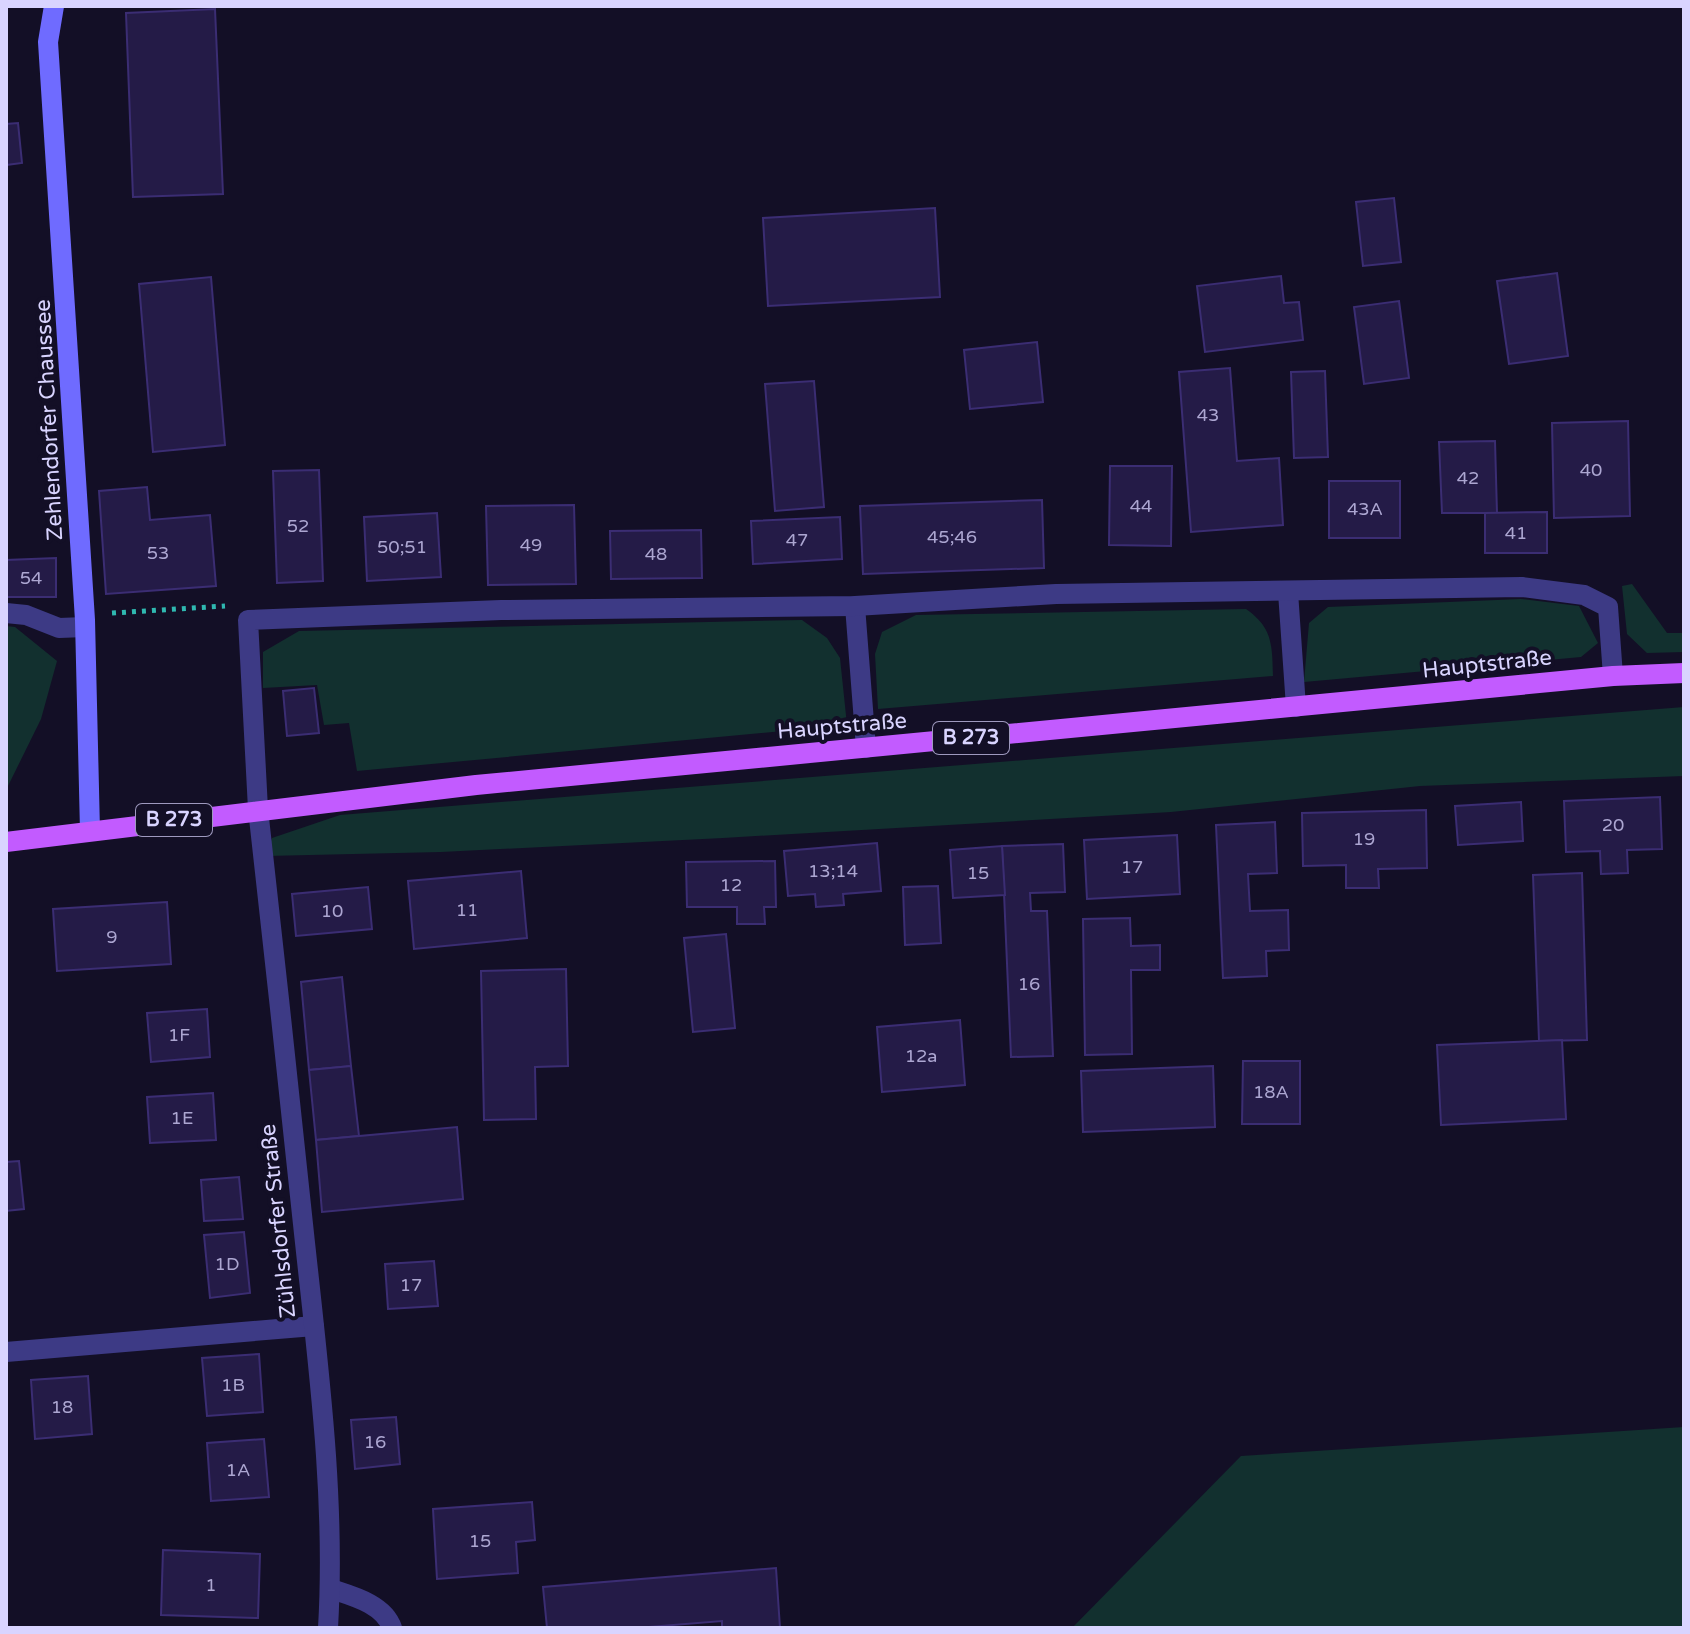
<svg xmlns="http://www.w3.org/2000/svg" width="1690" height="1634" font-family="'Varela Round',sans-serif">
	<rect width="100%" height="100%" fill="#130f26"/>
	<g fill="#12302f">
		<polygon points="1632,584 1667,633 1684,633 1684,652 1647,653 1627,634 1622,586"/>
		<polygon points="1521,599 1579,606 1598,643 1581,657 1304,682 1309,623 1328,607"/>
		<path d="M1246 609C1273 628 1272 645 1273 676L878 709 875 654 882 632 916 615Z"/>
		<polygon points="802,620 827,638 840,658 847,725 357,771 349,723 324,725 317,685 263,688 263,652 299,631"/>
		<polygon points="6,626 15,627 57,661 41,719 6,790"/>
		<polygon points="1684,707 1684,776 1420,786 1171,812 723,838 441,852 266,856 272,838 340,815"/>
		<polygon points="1684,1427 1684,1628 1072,1628 1241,1456"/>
	</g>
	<g fill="#241b47" stroke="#3b2d73" stroke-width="2">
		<polygon points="215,9 223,194 133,197 126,13"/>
		<polygon points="18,123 22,163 6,165 6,124"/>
		<polygon points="1394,198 1401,262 1363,266 1356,202"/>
		<polygon points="935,208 940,297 768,306 763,218"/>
		<polygon points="1557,273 1568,356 1509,364 1497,281"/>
		<polygon points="1281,276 1284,303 1299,302 1303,340 1205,352 1197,286"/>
		<polygon points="211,277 225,445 153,452 139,284"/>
		<polygon points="1399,301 1409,378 1364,384 1354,307"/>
		<polygon points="1037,342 1043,402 970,409 964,350"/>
		<polygon points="1230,368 1237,461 1279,458 1283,525 1191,532 1179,372"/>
		<polygon points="1325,371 1328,457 1294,458 1291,372"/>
		<polygon points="814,381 824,507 775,511 765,384"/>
		<polygon points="1628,421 1630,516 1554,518 1552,423"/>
		<polygon points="1495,441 1497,513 1442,513 1439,442"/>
		<polygon points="1110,466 1172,466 1171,546 1109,545"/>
		<polygon points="319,470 323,581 277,583 273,471"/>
		<rect x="1329" y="481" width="71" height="57"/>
		<polygon points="147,487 150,520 210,515 216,586 106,594 99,491"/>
		<polygon points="1042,500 1044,568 863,574 860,506"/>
		<polygon points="574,505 576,584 488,585 486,506"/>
		<polygon points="1547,512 1547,553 1485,553 1485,513"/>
		<polygon points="437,513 441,577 367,581 364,517"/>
		<polygon points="840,517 842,559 753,564 751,521"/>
		<polygon points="701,530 702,578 611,579 610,531"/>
		<polygon points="56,558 56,597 6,597 6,560"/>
		<polygon points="314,688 319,733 287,736 283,691"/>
		<polygon points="1660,797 1662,849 1627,850 1628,873 1601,874 1600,851 1566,852 1564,801"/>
		<polygon points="1521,802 1523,841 1458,845 1455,806"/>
		<polygon points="1426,810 1427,868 1378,869 1379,888 1346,888 1346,865 1303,866 1302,813"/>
		<polygon points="1275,822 1277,873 1248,874 1250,911 1288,910 1289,950 1266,951 1267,976 1223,978 1216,825"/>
		<polygon points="1177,835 1180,894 1087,899 1084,840"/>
		<polygon points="877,843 881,891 843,894 844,905 816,907 815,894 788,896 784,851"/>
		<polygon points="1063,844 1065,892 1030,893 1031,911 1047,911 1053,1056 1011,1057 1002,846"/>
		<polygon points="1002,846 1005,895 953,898 950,850"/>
		<polygon points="775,861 776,907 764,907 765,924 737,924 737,907 687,907 686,862"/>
		<polygon points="521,871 527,938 414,949 408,881"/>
		<polygon points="1582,873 1587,1040 1539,1041 1533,875"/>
		<polygon points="938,886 941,943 905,945 903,887"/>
		<polygon points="368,887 372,929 296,936 292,894"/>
		<polygon points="167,902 171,964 57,971 53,909"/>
		<polygon points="1130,918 1131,946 1160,945 1160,970 1131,970 1132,1054 1085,1055 1083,919"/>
		<polygon points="726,934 735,1028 693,1032 684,938"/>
		<polygon points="566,969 568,1066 535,1067 536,1119 484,1120 481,971"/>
		<polygon points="342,977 351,1066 309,1070 301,982"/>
		<polygon points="207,1009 210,1057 151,1062 147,1013"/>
		<polygon points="960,1020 965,1085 882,1092 877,1027"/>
		<polygon points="1562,1040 1566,1119 1441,1125 1437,1045"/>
		<polygon points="1243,1061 1300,1061 1300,1124 1242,1124"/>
		<polygon points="351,1066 359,1136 316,1140 309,1070"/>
		<polygon points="1213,1066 1215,1127 1083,1132 1081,1071"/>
		<polygon points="213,1093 216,1140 150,1143 147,1097"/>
		<polygon points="457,1127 463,1199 322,1212 316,1140"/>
		<polygon points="19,1161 24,1209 6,1211 6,1162"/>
		<polygon points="239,1177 243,1219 204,1221 201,1180"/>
		<polygon points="244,1232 250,1293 210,1298 204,1235"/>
		<polygon points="434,1261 438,1306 388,1309 385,1264"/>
		<polygon points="259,1354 263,1412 207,1416 202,1358"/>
		<polygon points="88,1376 92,1434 35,1439 31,1380"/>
		<polygon points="396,1417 400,1464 355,1469 351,1420"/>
		<polygon points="264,1439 269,1497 211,1501 207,1443"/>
		<polygon points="532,1502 535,1540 516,1542 518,1573 437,1579 433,1509"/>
		<polygon points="163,1550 260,1554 258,1618 161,1615"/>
		<polygon points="776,1568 780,1628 722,1628 722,1621 636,1628 547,1628 543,1587"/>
	</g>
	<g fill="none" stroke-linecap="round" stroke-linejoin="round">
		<polyline stroke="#2fb8b0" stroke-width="5" stroke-dasharray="4 6" stroke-linecap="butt" points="112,613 225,606"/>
		<g stroke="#3d3a85" stroke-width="20">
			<polyline points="1288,592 1296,707"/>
			<polyline points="855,606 866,748"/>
			<polyline points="6,613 26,615 59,628 85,627"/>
			<polyline points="258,809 248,620 501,610 855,606 1056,594 1522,587 1584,595 1608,607 1613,676"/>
			<polyline points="6,1352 314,1326"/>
			<path d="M331 1589C352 1596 384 1604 392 1628"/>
		</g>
		<path stroke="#3d3a85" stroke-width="20" d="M258 809C274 947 288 1086 303 1224 317 1357 336 1494 328 1628"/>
		<polyline stroke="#6f6bff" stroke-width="20" points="54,6 48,42 85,620 90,831"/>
		<polyline stroke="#c25bff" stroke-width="20" points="6,842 476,785 1613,676 1684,673"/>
	</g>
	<g text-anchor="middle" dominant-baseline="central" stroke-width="8" stroke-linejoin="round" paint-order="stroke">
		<g font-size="18" fill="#aca6d1">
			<text x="1208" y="415">43</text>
			<text x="1591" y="470">40</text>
			<text x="1468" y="478">42</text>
			<text x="1141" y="506">44</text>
			<text x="1365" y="509">43A</text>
			<text x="298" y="526">52</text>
			<text x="1516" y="533">41</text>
			<text x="952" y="537">45;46</text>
			<text x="797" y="540">47</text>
			<text x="531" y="545">49</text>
			<text x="402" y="547">50;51</text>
			<text x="158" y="553">53</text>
			<text x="656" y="554">48</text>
			<text x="31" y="578">54</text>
			<text x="1613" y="825">20</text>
			<text x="1364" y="839">19</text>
			<text x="1132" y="867">17</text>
			<text x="833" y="871">13;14</text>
			<text x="978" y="873">15</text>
			<text x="731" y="885">12</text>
			<text x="467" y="910">11</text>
			<text x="332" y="911">10</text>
			<text x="112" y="937">9</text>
			<text x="1029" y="984">16</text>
			<text x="179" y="1035">1F</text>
			<text x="921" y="1056">12a</text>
			<text x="1271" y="1092">18A</text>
			<text x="182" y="1118">1E</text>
			<text x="227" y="1264">1D</text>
			<text x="411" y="1285">17</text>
			<text x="233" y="1385">1B</text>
			<text x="62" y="1407">18</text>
			<text x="375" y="1442">16</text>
			<text x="238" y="1470">1A</text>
			<text x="480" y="1541">15</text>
			<text x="211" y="1585">1</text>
		</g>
		<g fill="#130f26" stroke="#9e99be" stroke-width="2">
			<rect x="933" y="722" width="76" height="32" rx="6"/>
			<rect x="136" y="804" width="76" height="32" rx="6"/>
		</g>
		<g font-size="20" font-weight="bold" fill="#d9d4ff">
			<text x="971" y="738">B 273</text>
			<text x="174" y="820">B 273</text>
		</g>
		<g font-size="22" fill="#d9d4ff" stroke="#130f26">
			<text transform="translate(49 420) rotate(-93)">Zehlendorfer Chaussee</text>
			<text transform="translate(1487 664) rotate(-6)">Hauptstraße</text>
			<text transform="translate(842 726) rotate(-5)">Hauptstraße</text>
			<text transform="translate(278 1221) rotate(-96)">Zühlsdorfer Straße</text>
		</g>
	</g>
	<rect width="1690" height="1634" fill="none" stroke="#d9d4ff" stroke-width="16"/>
</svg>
